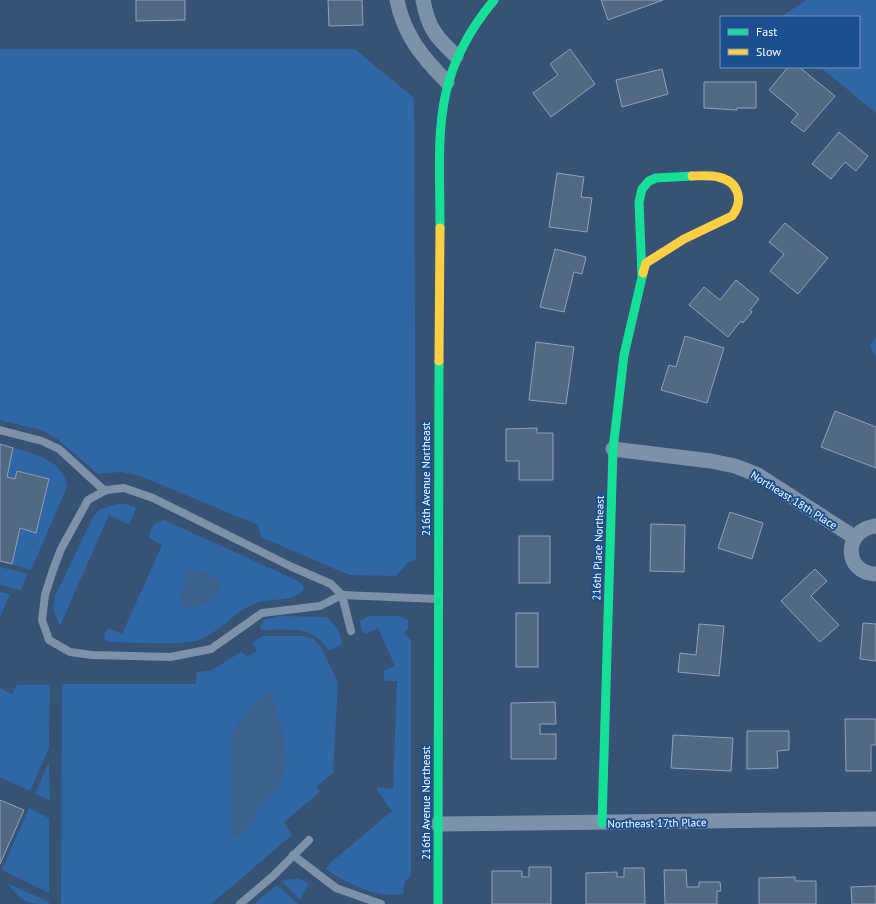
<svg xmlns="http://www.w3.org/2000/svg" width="876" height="904" font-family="'PT Sans',sans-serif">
	<rect width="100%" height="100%" fill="#365274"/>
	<g fill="#2f66a5">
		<polygon points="806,0 876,0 876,113 820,67 859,67 859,17 781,17"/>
		<polygon points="0,49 355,49 414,98 416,560 408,562 396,576 350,575 337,570 261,537 258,525 140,476 121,472 98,474 56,438 41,430 0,420"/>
		<polygon points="876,337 876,358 870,346"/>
		<path d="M13 448C34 453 65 461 67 487L31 570 12 564 20 528 36 533 49 479 17 471 15 479 7 477Z"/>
		<polygon points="118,504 127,504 136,508 130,523 128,524 109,515 60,626 53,609 55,596 94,515 100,509"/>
		<path d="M164 520 296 580 302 584 304 589C297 602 270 598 256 603 235 611 220 632 199 640 184 646 129 642 110 642L105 640 104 634 109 628 122 634 162 545 149 538C150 529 154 521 164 520Z"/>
		<polygon points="0,567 28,574 21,590 0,585"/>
		<polygon points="0,592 10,594 0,617"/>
		<path d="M280 616 328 617 339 631 342 644 329 651C313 624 288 630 261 630L260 625 264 620Z"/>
		<path d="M369 616H399L408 620V629L404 632 411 641V876L405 881 403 894C376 899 347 883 325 869L330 863 392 811 377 790V787L393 789 397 681H386L384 679V671L395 666 378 628 365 634 362 632 360 621Z"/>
		<polygon points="262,636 303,636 313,639 321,647 338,683 333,773 316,787 320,792 284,822 292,835 211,904 61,904 62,684 196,684 197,672 212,670 241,652 247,656 257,651 252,643"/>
		<polygon points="17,685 50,685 49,748 30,791 0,777 0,688 12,694"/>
		<polygon points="49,761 50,800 49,800 35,794"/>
		<polygon points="29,808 49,818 49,893 2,870"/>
		<polygon points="292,879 300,879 309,884 300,900 282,881"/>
		<path d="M7 883 49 902V904C24 904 23 902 7 883Z"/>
		<polygon points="277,885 298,904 254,904"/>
	</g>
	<g fill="#3b618d">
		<path d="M192 569 209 574 221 581 222 588C212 600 202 608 186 608L180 600 188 573Z"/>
		<path d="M268 690 272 692C277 723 297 758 278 787 273 794 265 798 261 806 254 818 249 833 235 837L231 834 232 737 238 723 248 712 251 703 261 698 264 692Z"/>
	</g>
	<g fill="#526984" stroke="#92a2b6">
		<polygon points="136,0 185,0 185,20 136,21"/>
		<polygon points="328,0 362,0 363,25 329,26"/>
		<polygon points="601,0 663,0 608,20"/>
		<polygon points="570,49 595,84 551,117 533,93 558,75 550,64"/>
		<polygon points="788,67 799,67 835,96 804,132 791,122 798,114 769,90"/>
		<polygon points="662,69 668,94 622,107 616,80"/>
		<polygon points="704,82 756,82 756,108 737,108 737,110 704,108"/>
		<polygon points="839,132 868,156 856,171 845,162 831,179 812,164"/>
		<polygon points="557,173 584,177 581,197 592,198 587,232 549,227"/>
		<polygon points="785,223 828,258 798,294 770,271 784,254 769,242"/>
		<polygon points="555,249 586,257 582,274 574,272 564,312 540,307"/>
		<polygon points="736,280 759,299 750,310 752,312 743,323 741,321 728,337 689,305 704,287 720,300"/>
		<polygon points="685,336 724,348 707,403 661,390 669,365 676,367"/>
		<polygon points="536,342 574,347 566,404 529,400"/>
		<polygon points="835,411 876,427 876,468 821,447"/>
		<polygon points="537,428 537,433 553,433 553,480 519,480 519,461 506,461 506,429"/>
		<polygon points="0,444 13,448 7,477 15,479 17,471 49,479 36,533 20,528 12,564 0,561"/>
		<polygon points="730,512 763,523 752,559 718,548"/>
		<polygon points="651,524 685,525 684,572 650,571"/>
		<rect x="519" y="536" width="31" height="47"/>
		<polygon points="815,569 827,581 811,596 839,625 820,642 781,601"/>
		<rect x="516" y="613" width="22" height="54"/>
		<polygon points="863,623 876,624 876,661 860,659"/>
		<polygon points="699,624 724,626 719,676 678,672 680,653 696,655"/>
		<polygon points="555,702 556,724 540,724 540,734 556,734 556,759 511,759 511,703"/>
		<polygon points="845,719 876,719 876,745 871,745 871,771 846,771"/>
		<polygon points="747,731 789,731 789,750 777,751 778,768 747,769"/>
		<polygon points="673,735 733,738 731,771 671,768"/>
		<polygon points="0,800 24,810 0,864"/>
		<polygon points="529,867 551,867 551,904 492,904 492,871 522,871 522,877 529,877"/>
		<polygon points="624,868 644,868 645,904 586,904 586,873 617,872 617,877 624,877"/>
		<polygon points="664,870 686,870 687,887 699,887 699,882 720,882 721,891 717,891 717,904 665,904"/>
		<polygon points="795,877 795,881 816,881 816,904 759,904 759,878"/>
		<polygon points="876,886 876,904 852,904 851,887"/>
	</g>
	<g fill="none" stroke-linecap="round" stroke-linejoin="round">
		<g stroke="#7d92a8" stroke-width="8">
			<polyline points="0,430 42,441 59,449 105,491"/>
			<polygon points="124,488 153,498 292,567 331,584 342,595 320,606 262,613 211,649 170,657 92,655 70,652 49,640 42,620 45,595 53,570 61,549 88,500 106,490"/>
			<polyline points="351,631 342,595 438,599"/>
			<polyline points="293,855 336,888 381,904"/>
			<polyline points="240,904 273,876 309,840"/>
		</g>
		<g stroke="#7d92a8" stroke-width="15">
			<path d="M397 0C404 35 422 57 447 82"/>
			<path d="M423 0C428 28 436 37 456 56"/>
			<polyline points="613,449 711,461 735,466 758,475 854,537"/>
			<path d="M876 526C842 530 844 574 876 574"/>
			<polyline points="438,824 876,819"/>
		</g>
		<g stroke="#16e098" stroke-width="9">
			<path d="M440 228C440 135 430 77 494 0"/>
			<polyline points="642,276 639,202 642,189 649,181 656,178 692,176"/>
			<polyline points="602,823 613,449 624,355 643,273"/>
			<polyline points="438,904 439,361"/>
		</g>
		<g stroke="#ffcf43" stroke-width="9">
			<path d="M643 273 646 263 684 239 732 216C744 201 739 181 718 177 710 175 701 176 692 176"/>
			<polyline points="439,361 440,228"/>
		</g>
	</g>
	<g text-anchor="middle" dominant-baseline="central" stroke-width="4" stroke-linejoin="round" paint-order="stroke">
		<g font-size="11" fill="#fff" stroke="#1b4f8f">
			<text transform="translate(426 479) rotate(-90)">216th Avenue Northeast</text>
			<text transform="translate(794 500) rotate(32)">Northeast 18th Place</text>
			<text transform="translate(598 548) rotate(-88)">216th Place Northeast</text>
			<text transform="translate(426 803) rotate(-90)">216th Avenue Northeast</text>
			<text transform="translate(657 823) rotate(-1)">Northeast 17th Place</text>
		</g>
	</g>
	<rect x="720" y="16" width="140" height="52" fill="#1b4f8f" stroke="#7695bc"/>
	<rect x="728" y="29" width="20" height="6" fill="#16e098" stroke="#7695bc"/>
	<text x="756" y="36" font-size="12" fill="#ffffff">Fast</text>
	<rect x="728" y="49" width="20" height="6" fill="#ffcf43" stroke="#7695bc"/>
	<text x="756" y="56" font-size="12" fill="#ffffff">Slow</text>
</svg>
